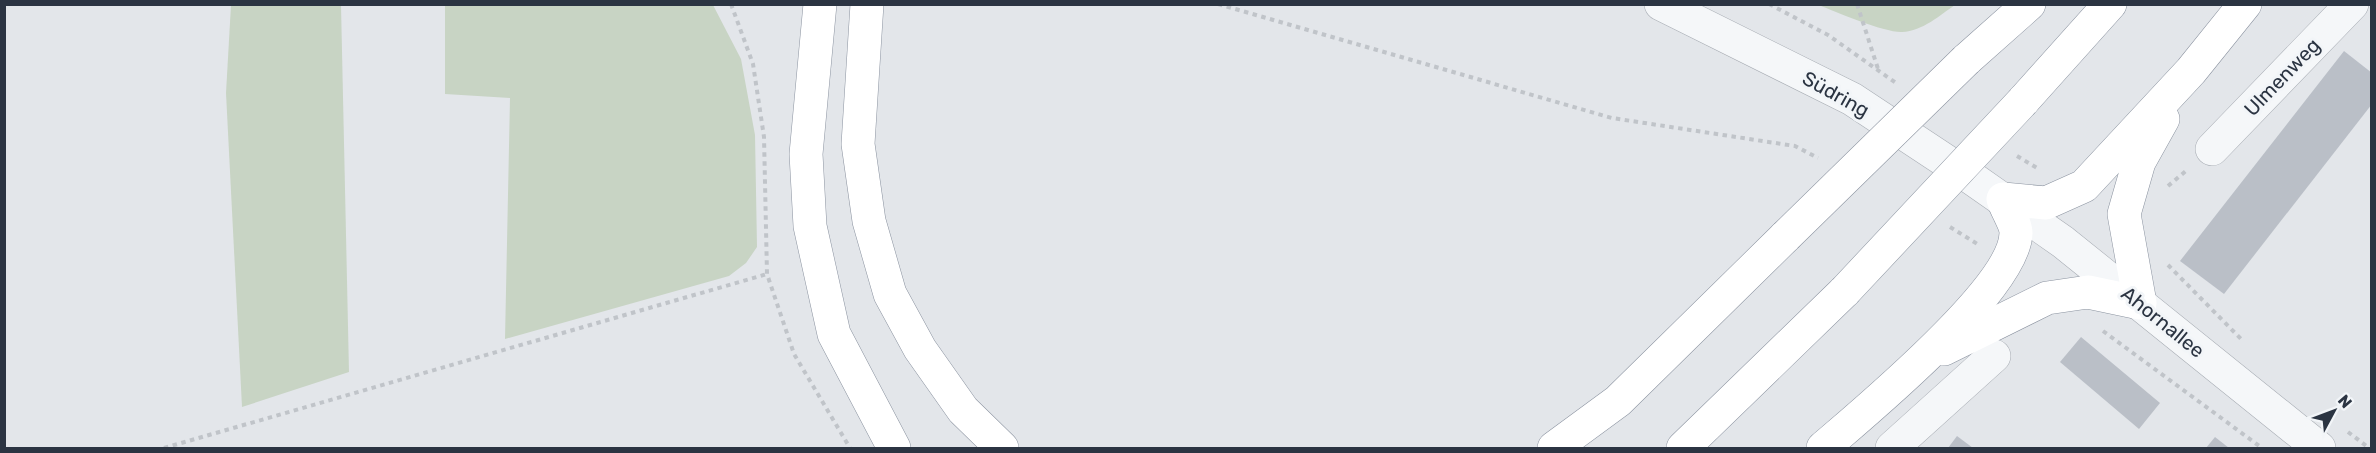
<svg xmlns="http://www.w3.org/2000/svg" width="2376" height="453" font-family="Rubik,sans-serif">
	<rect width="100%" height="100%" fill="#e3e6ea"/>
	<g fill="#c8d4c4">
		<polygon points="231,5 341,5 349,372 242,407 226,93"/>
		<polygon points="445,5 713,5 741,59 755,135 757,247 746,263 729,276 505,339 510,98 445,94"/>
		<path d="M1819 5H1955C1940 15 1923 31 1902 32 1886 33 1835 12 1819 5Z"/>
	</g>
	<g fill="#babfc7">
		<polygon points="2344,51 2372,73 2372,104 2224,294 2180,261"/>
		<polygon points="2081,337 2160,403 2139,429 2060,362"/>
		<polygon points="1957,436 1973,448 1948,448"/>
		<polygon points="2215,437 2229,448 2206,448"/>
	</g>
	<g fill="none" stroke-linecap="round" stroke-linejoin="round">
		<g stroke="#a8adb4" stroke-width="34">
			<g id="minor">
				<polyline points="1661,4 1852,99 1973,179 2063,242 2319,448"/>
				<polyline points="2212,149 2352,4"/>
				<polyline points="1892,448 1994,356"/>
			</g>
		</g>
		<g stroke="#8b93a0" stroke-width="34">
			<g id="highway">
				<polyline points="820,4 806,154 810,226 834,334 894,448"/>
				<polyline points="867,4 858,144 869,221 890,294 920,349 963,410 1002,448"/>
				<polyline points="1966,60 2029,4"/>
				<polyline points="2023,101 2110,4"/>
				<polyline points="1944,349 2047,298 2088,292 2140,303 2124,214 2139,162 2163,119"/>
				<polyline points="1554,448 1618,401 1786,236"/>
				<polyline points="1683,448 1845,291"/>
				<path d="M1823 448C1866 411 2015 288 2016 233 2016 224 2006 209 2003 199L2046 203 2084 186 2191 71 2245 4"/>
			</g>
		</g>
		<g stroke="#c0c4c9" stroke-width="4" stroke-dasharray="4.5 4.5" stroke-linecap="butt">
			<polyline points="731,4 753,64 764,137 767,274 794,354 850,448"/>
			<polyline points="1218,4 1612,118 1795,146 1818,158"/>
			<polyline points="1769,4 1828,35 1896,83"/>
			<polyline points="1857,4 1879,72"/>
			<polyline points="2017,156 2037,168"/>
			<polyline points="2168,186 2187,170"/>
			<polyline points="1950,227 1979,245"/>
			<polyline points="2168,265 2243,341"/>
			<polyline points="2103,331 2262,448"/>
			<polyline points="2348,432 2369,448"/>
			<polyline points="164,448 767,274"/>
		</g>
		<use href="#minor" stroke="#f5f7f9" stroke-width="33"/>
		<use href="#highway" stroke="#fff" stroke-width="33"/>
		<g stroke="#8b93a0" stroke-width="34" stroke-linecap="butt">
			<g id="highway-bridge">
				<polyline points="1786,236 1966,60"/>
				<polyline points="1845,291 2023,101"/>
			</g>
		</g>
		<use href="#highway-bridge" stroke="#fff" stroke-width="33"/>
	</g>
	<g text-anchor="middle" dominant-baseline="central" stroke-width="6" stroke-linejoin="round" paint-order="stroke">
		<g font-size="20" fill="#2b3442" stroke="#f2f5f8">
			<text transform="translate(2282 77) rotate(-46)">Ulmenweg</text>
			<text transform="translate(1836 94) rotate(29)">Südring</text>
			<text transform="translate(2163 322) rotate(39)">Ahornallee</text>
		</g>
	</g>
	<rect width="2376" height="453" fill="none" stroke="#2b3442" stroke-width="12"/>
	<g transform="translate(2334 411) rotate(49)" stroke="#f2f5f8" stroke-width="4.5" paint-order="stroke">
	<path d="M0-4.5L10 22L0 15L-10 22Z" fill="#2b3442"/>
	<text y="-9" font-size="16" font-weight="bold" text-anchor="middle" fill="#2b3442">N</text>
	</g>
</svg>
